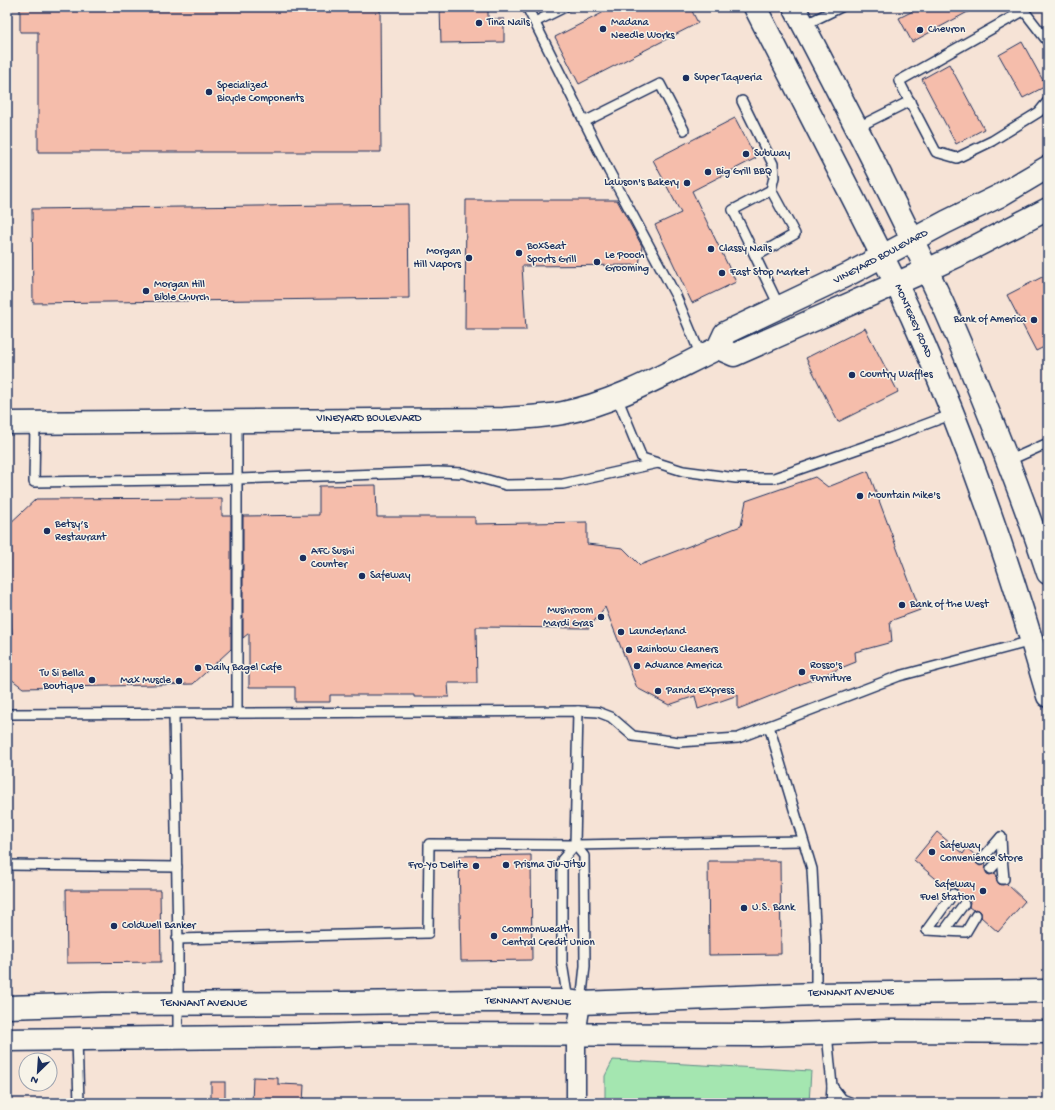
<svg xmlns="http://www.w3.org/2000/svg" width="1055" height="1110" font-family="'Gochi Hand',sans-serif">
	<rect width="100%" height="100%" fill="#f6e3d6"/>
	<filter id="ink" filterUnits="userSpaceOnUse"><feTurbulence type="fractalNoise" baseFrequency=".025" numOctaves="2"/><feDisplacementMap in="SourceGraphic" scale="8" xChannelSelector="R" yChannelSelector="G"/><feConvolveMatrix kernelMatrix="1 2 1 2 8 2 1 2 1" color-interpolation-filters="sRGB"/></filter>
	<g filter="url(#ink)">
		<polygon fill="#a4e6b0" stroke="#608a87" points="613,1060 811,1071 809,1103 605,1103 605,1076"/>
		<g fill="#f5bdab" stroke="#1b2f5e">
			<polygon points="20,7 380,7 381,152 38,152 38,32 20,32"/>
			<polygon points="440,7 488,7 488,19 504,19 504,42 441,43"/>
			<polygon points="614,7 690,7 698,23 579,84 555,37"/>
			<polygon points="921,7 977,7 912,42 899,18"/>
			<polygon points="1022,42 1046,86 1023,98 999,55"/>
			<polygon points="949,64 984,129 956,144 922,79"/>
			<polygon points="735,118 756,158 692,191 736,282 692,303 655,225 681,213 653,160"/>
			<polygon points="466,200 617,200 642,246 639,265 522,266 526,330 465,330"/>
			<polygon points="408,204 409,298 33,303 32,209"/>
			<polygon points="1048,274 1048,345 1036,351 1007,295"/>
			<polygon points="865,328 898,392 838,422 806,358"/>
			<polygon points="868,471 920,610 890,621 892,642 855,652 856,662 738,709 738,695 698,709 695,696 669,705 637,688 605,607 589,628 476,627 477,683 448,683 449,697 414,697 414,695 330,695 330,702 295,702 295,687 249,687 249,633 243,638 243,516 319,515 319,486 376,485 377,517 475,517 475,524 587,522 587,544 623,548 640,565 741,526 746,501 815,477 828,487"/>
			<polygon points="222,498 222,516 231,516 231,649 193,684 23,688 7,676 7,634 12,634 9,589 7,589 7,526 36,499"/>
			<polygon points="937,832 963,854 967,848 976,856 975,862 977,864 980,866 985,864 986,866 985,870 987,874 990,875 995,873 997,876 996,879 999,884 1002,885 1007,884 1025,901 998,932 981,917 981,912 979,910 976,909 973,910 969,907 970,902 968,899 964,898 960,899 958,897 959,894 957,889 953,888 949,890 914,860"/>
			<polygon points="531,855 532,960 461,961 459,856"/>
			<polygon points="708,861 780,861 781,954 709,955"/>
			<polygon points="66,890 160,890 161,962 67,963"/>
			<polygon points="253,1077 278,1078 278,1084 304,1085 303,1103 252,1103"/>
			<rect x="211" y="1082" width="14" height="21"/>
		</g>
		<g fill="none" stroke-linecap="round" stroke-linejoin="round">
			<g stroke="#1b2f5e" stroke-width="12">
				<g id="lane">
					<polyline points="527,7 609,171 676,296 701,356"/>
					<polyline points="1021,7 1048,42"/>
					<polyline points="1023,11 899,81 936,152 957,158 992,141 1039,112 1048,101"/>
					<polyline points="535,22 565,7"/>
					<polyline points="804,25 841,7"/>
					<polyline points="742,101 773,164 774,177 771,190"/>
					<polyline points="584,122 660,84 684,130"/>
					<polyline points="856,128 910,101"/>
					<polyline points="756,256 795,234 771,190 733,210 780,308"/>
					<polyline points="617,397 642,458 683,471 736,478 774,478 889,438 953,414"/>
					<polyline points="35,423 34,482 237,479 438,472 463,473 506,485 563,484 658,463"/>
					<polyline points="1008,461 1048,443"/>
					<polyline points="237,713 237,421"/>
					<path d="M7 714C197 714 388 712 578 711L598 712 611 717 633 736 679 742 738 738 899 676 1032 641"/>
					<polyline points="174,714 178,944 178,1038"/>
					<polyline points="769,726 812,869 816,944 816,994"/>
					<polyline points="575,845 578,711"/>
					<polyline points="1002,857 1004,879 1002,879"/>
					<polyline points="981,860 1001,837"/>
					<polyline points="7,865 177,867"/>
					<polyline points="991,869 1002,857 1001,837"/>
					<polyline points="927,930 944,931 964,904"/>
					<polyline points="927,930 953,894"/>
					<polyline points="944,931 966,932 976,915"/>
					<polyline points="177,939 428,933 429,844 575,845 803,841"/>
					<polyline points="568,1001 562,963 562,860 575,845 584,856 585,966 581,1003"/>
					<polyline points="827,1033 832,1086 842,1099 852,1103"/>
					<polyline points="77,1039 79,1103"/>
					<polyline points="831,1103 832,1086"/>
				</g>
			</g>
			<g stroke="#1b2f5e" stroke-width="21">
				<polyline id="street" points="576,1103 576,1035 581,1003"/>
			</g>
			<g stroke="#1b2f5e" stroke-width="25">
				<g id="secondary">
					<path d="M755 7C788 72 822 137 855 202 874 240 894 278 912 317 967 439 1011 567 1048 696"/>
					<path d="M794 7C845 104 895 201 941 300 963 348 982 396 1001 444 1018 487 1034 530 1048 573"/>
					<polyline points="718,348 734,355 927,270 957,256 1048,209"/>
					<path d="M7 423 504 419C524 417 543 417 563 413 618 402 668 372 718 348L725 333 849 274 946 222 999 196 1048 167"/>
					<polyline points="7,1007 103,1004 346,1003 482,1001 568,1001 581,1003 816,994 1048,991"/>
					<polyline points="7,1040 316,1036 379,1034 760,1035 889,1031 1048,1032"/>
				</g>
			</g>
			<use href="#lane" stroke="#f7f3e8" stroke-width="9"/>
			<use href="#street" stroke="#f7f3e8" stroke-width="18"/>
			<use href="#secondary" stroke="#f7f3e8" stroke-width="22"/>
		</g>
	</g>
	<g fill="#1b2f5e" stroke="#f7f3e8" stroke-width="1.5">
		<circle cx="479" cy="23" r="4"/>
		<circle cx="603" cy="29" r="4"/>
		<circle cx="920" cy="30" r="4"/>
		<circle cx="686" cy="78" r="4"/>
		<circle cx="209" cy="92" r="4"/>
		<circle cx="746" cy="154" r="4"/>
		<circle cx="708" cy="172" r="4"/>
		<circle cx="687" cy="183" r="4"/>
		<circle cx="711" cy="249" r="4"/>
		<circle cx="519" cy="253" r="4"/>
		<circle cx="469" cy="258" r="4"/>
		<circle cx="597" cy="262" r="4"/>
		<circle cx="722" cy="273" r="4"/>
		<circle cx="146" cy="291" r="4"/>
		<circle cx="1034" cy="320" r="4"/>
		<circle cx="852" cy="375" r="4"/>
		<circle cx="860" cy="496" r="4"/>
		<circle cx="47" cy="531" r="4"/>
		<circle cx="303" cy="558" r="4"/>
		<circle cx="362" cy="576" r="4"/>
		<circle cx="902" cy="605" r="4"/>
		<circle cx="601" cy="617" r="4"/>
		<circle cx="621" cy="632" r="4"/>
		<circle cx="629" cy="650" r="4"/>
		<circle cx="637" cy="666" r="4"/>
		<circle cx="198" cy="668" r="4"/>
		<circle cx="802" cy="672" r="4"/>
		<circle cx="92" cy="680" r="4"/>
		<circle cx="179" cy="681" r="4"/>
		<circle cx="658" cy="691" r="4"/>
		<circle cx="932" cy="852" r="4"/>
		<circle cx="506" cy="865" r="4"/>
		<circle cx="476" cy="866" r="4"/>
		<circle cx="983" cy="891" r="4"/>
		<circle cx="744" cy="908" r="4"/>
		<circle cx="114" cy="926" r="4"/>
		<circle cx="494" cy="936" r="4"/>
	</g>
	<g text-anchor="middle" dominant-baseline="central" stroke-width="3" stroke-linejoin="round" paint-order="stroke">
		<g font-size="11" fill="#1b2f5e" stroke="#f7f3e8" text-anchor="start">
			<text x="487" y="23">Tina Nails</text>
			<text x="611" y="23">Madana<tspan x="611" dy="13">Needle Works</tspan></text>
			<text x="928" y="30">Chevron</text>
			<text x="694" y="78">Super Taqueria</text>
			<text x="217" y="86">Specialized<tspan x="217" dy="13">Bicycle Components</tspan></text>
			<text x="754" y="154">Subway</text>
			<text x="716" y="172">Big Grill BBQ</text>
			<text x="679" y="183" text-anchor="end">Lawson's Bakery</text>
			<text x="527" y="247">BoxSeat<tspan x="527" dy="13">Sports Grill</tspan></text>
			<text x="719" y="249">Classy Nails</text>
			<text x="461" y="252" text-anchor="end">Morgan<tspan x="461" dy="13">Hill Vapors</tspan></text>
			<text x="605" y="256">Le Pooch<tspan x="605" dy="13">Grooming</tspan></text>
			<text x="730" y="273">Fast Stop Market</text>
			<text x="154" y="285">Morgan Hill<tspan x="154" dy="13">Bible Church</tspan></text>
			<text x="1026" y="320" text-anchor="end">Bank of America</text>
			<text x="860" y="375">Country Waffles</text>
			<text x="868" y="496">Mountain Mike's</text>
			<text x="55" y="525">Betsy’s<tspan x="55" dy="13">Restaurant</tspan></text>
			<text x="311" y="552">AFC Sushi<tspan x="311" dy="13">Counter</tspan></text>
			<text x="370" y="576">Safeway</text>
			<text x="910" y="605">Bank of the West</text>
			<text x="593" y="611" text-anchor="end">Mushroom<tspan x="593" dy="13">Mardi Gras</tspan></text>
			<text x="629" y="632">Launderland</text>
			<text x="637" y="650">Rainbow Cleaners</text>
			<text x="645" y="666">Advance America</text>
			<text x="810" y="666">Rosso's<tspan x="810" dy="13">Furniture</tspan></text>
			<text x="206" y="668">Daily Bagel Cafe</text>
			<text x="84" y="674" text-anchor="end">Tu Si Bella<tspan x="84" dy="13">Boutique</tspan></text>
			<text x="171" y="681" text-anchor="end">Max Muscle</text>
			<text x="666" y="691">Panda Express</text>
			<text x="940" y="846">Safeway<tspan x="940" dy="13">Convenience Store</tspan></text>
			<text x="514" y="865">Prisma Jiu-Jitsu</text>
			<text x="468" y="866" text-anchor="end">Fro-Yo Delite</text>
			<text x="975" y="885" text-anchor="end">Safeway<tspan x="975" dy="13">Fuel Station</tspan></text>
			<text x="752" y="908">U.S. Bank</text>
			<text x="122" y="926">Coldwell Banker</text>
			<text x="502" y="930">Commonwealth<tspan x="502" dy="13">Central Credit Union</tspan></text>
		</g>
		<g font-size="11" fill="#1b2f5e" stroke="#f7f3e8">
			<text transform="translate(881 257) rotate(-28)">VINEYARD BOULEVARD</text>
			<text transform="translate(913 321) rotate(66)">MONTEREY ROAD</text>
			<text x="369" y="419">VINEYARD BOULEVARD</text>
			<text transform="translate(851 993) rotate(-1)">TENNANT AVENUE</text>
			<text transform="translate(528 1002) rotate(1)">TENNANT AVENUE</text>
			<text x="204" y="1004">TENNANT AVENUE</text>
		</g>
	</g>
	<rect width="1055" height="1110" fill="none" stroke="#f7f3e8" stroke-width="24"/>
	<rect x="12" y="12" width="1031" height="1086" fill="none" stroke="#1b2f5e" stroke-width="1.5" filter="url(#ink)"/>
	<g transform="translate(38 1072) rotate(205)"><circle r="19" fill="#f7f3e8" stroke="#9fa5b1"/>
	<path d="M0-3L7 15L0 10L-7 15Z" fill="#1b2f5e"/>
	<text y="-6" font-size="11" font-weight="bold" text-anchor="middle" fill="#1b2f5e">N</text>
	</g>
</svg>
